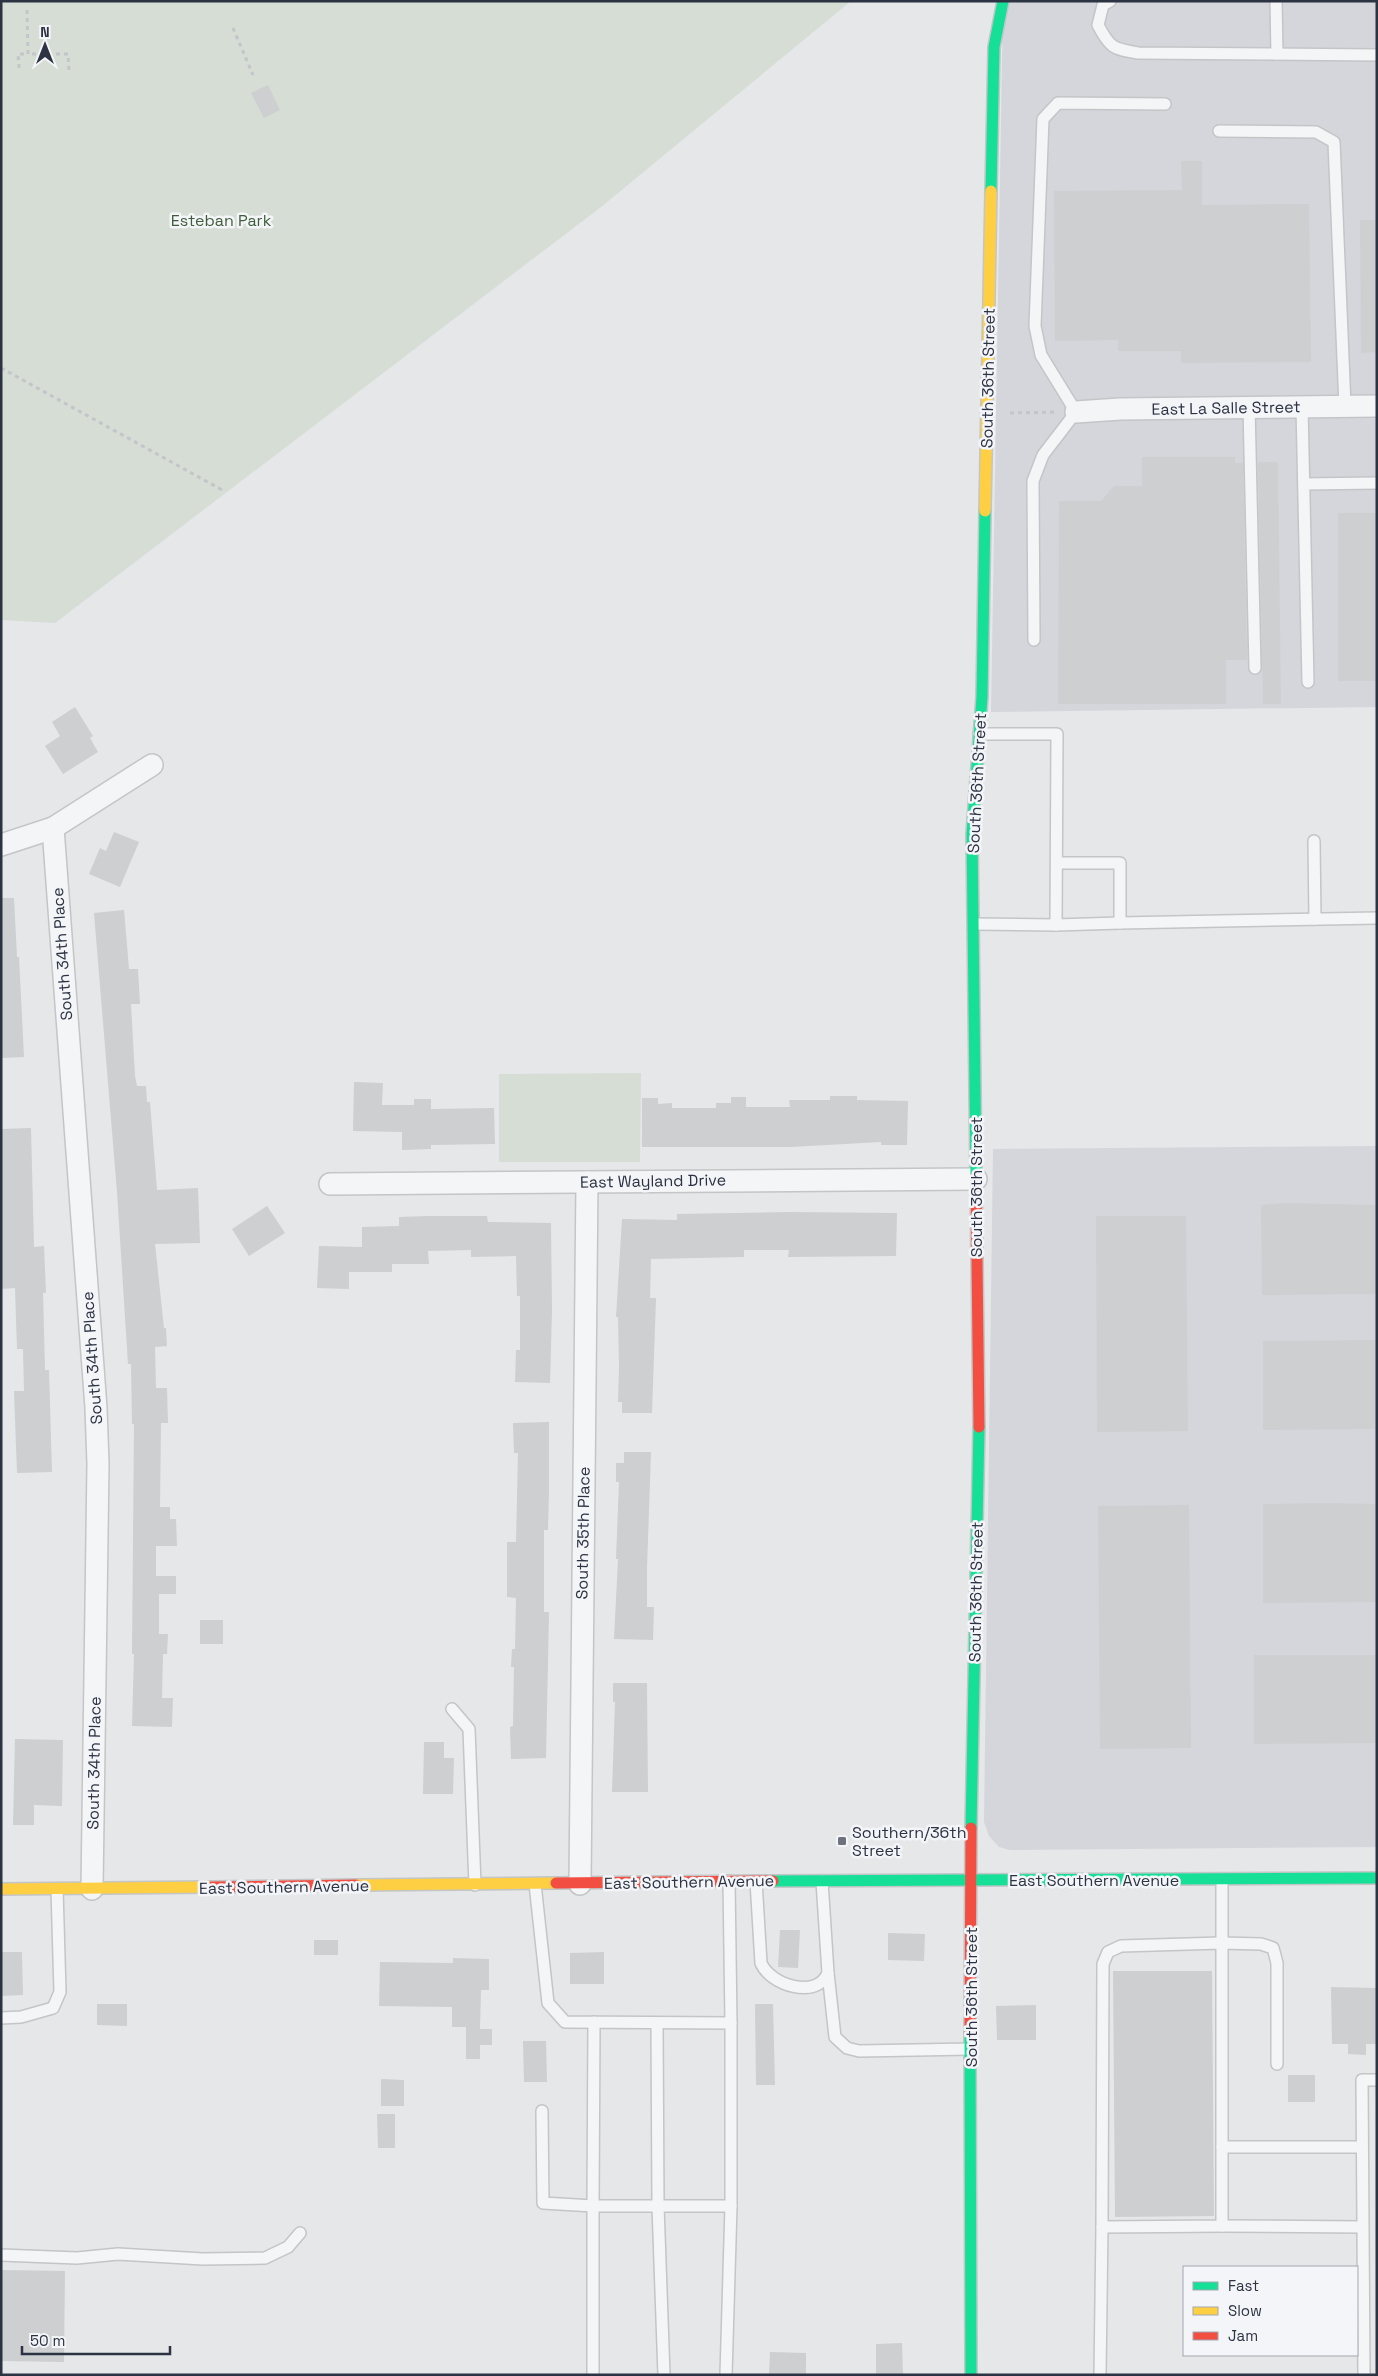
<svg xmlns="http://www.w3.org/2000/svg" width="1378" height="2376" font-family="'Space Grotesk',sans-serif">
	<rect width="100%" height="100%" fill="#e5e7e9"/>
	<g fill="#d4d6dc">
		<polygon points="1003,1 1377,1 1377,707 991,712"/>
		<polygon points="1377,1146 1377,1847 1010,1850 999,1847 989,1836 984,1822 993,1149"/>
	</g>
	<g fill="#d5ddd5">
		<polygon points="1,1 851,1 601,207 55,623 1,620"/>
		<polygon points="641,1073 640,1162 499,1162 499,1074"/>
	</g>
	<g fill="#cdcfd1">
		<polygon points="268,85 280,110 264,118 251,93"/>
		<polygon points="1181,161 1202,161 1202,205 1309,204 1311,362 1181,363 1181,351 1118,351 1118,340 1055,341 1054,191 1182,190"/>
		<polygon points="1360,220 1377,220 1377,352 1361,353"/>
		<polygon points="1142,457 1235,457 1235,463 1243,463 1247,660 1226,660 1226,704 1058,704 1059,501 1101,501 1114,486 1142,486"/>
		<polygon points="1258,462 1278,462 1281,704 1263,704"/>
		<rect x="1338" y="513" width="39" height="168"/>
		<polygon points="75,707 93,736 90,738 98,752 63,774 45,746 60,736 52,722"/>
		<polygon points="114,832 139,842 120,887 89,874 100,848 106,851"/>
		<polygon points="1,898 14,898 17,957 19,957 24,1057 1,1058"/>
		<polygon points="124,910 129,969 138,969 140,1004 131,1004 135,1076 137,1086 146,1086 147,1102 150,1102 157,1190 198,1188 200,1243 155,1244 164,1328 166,1328 167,1346 155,1347 156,1388 167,1388 168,1423 161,1423 160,1507 170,1507 170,1519 176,1519 177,1546 156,1546 156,1576 176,1576 176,1594 159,1594 159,1634 168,1634 167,1654 163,1654 162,1698 173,1698 172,1727 132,1726 134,1654 132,1654 134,1424 132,1424 131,1364 128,1364 117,1192 94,913"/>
		<polygon points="354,1082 383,1083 382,1105 414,1105 414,1099 431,1099 431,1109 494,1108 495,1144 431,1145 431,1149 402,1150 402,1132 353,1131"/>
		<polygon points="830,1096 857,1096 857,1100 908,1101 907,1145 881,1145 881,1142 791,1147 642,1147 642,1098 658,1098 658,1104 672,1103 672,1108 716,1108 716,1103 731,1103 731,1097 746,1097 746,1107 790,1107 789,1100 830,1100"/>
		<polygon points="31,1128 34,1247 44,1246 46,1293 43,1293 45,1370 49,1370 52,1472 17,1473 14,1391 24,1391 23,1349 17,1349 15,1288 1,1289 1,1139 2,1129"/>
		<polygon points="1283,1203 1377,1205 1377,1294 1262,1295 1261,1205"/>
		<polygon points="267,1206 285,1233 249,1256 232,1229"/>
		<polygon points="789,1212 897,1213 896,1256 788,1257 789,1250 744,1250 744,1257 651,1259 650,1298 656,1298 652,1413 622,1413 622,1402 618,1402 619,1367 618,1317 616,1317 622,1219 677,1220 677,1214"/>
		<polygon points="428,1216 487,1216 488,1222 551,1223 552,1311 550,1383 515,1382 516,1350 520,1350 520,1296 517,1296 516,1256 471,1257 471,1250 428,1251 429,1264 392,1264 392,1272 349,1272 349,1289 317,1288 319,1246 362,1247 362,1227 399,1226 399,1217"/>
		<polygon points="1096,1216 1186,1216 1188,1431 1097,1432"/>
		<polygon points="1377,1340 1377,1429 1263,1430 1263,1341"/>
		<polygon points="549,1422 549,1491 548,1530 544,1530 544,1612 549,1612 546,1758 511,1759 510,1727 513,1726 514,1667 511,1667 512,1649 515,1649 516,1598 507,1597 507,1542 516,1542 518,1453 514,1453 513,1423"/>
		<polygon points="624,1452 651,1452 647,1568 647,1607 654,1607 653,1640 614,1639 618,1559 616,1559 619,1482 616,1482 616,1463 624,1463"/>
		<polygon points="1321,1503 1377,1504 1377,1602 1263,1603 1263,1504"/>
		<polygon points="1189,1505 1191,1748 1100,1749 1098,1506"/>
		<rect x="200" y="1620" width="23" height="24"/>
		<polygon points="1254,1655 1377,1655 1377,1743 1254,1744"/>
		<polygon points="613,1683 647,1683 648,1792 612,1792 615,1702 613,1702"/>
		<polygon points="15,1739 63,1740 62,1806 34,1805 34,1825 13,1825"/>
		<polygon points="424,1742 444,1742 444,1758 454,1758 453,1794 423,1794"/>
		<polygon points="780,1930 800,1930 798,1968 778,1967"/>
		<polygon points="888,1933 925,1934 924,1961 888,1960"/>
		<rect x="314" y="1940" width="24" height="15"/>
		<polygon points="1,1952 22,1952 23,1995 1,1996"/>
		<polygon points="604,1952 604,1984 570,1984 570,1953"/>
		<polygon points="453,1958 489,1959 489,1990 481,1990 480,2029 492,2029 492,2045 480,2045 480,2059 466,2059 466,2027 452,2027 452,2007 379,2006 380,1962 453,1963"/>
		<polygon points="1113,1971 1212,1971 1214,2216 1115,2217"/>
		<polygon points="1331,1987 1377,1988 1377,2044 1366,2044 1366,2055 1348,2054 1348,2044 1332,2044"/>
		<polygon points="97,2004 127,2004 127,2026 97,2025"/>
		<polygon points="755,2004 773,2004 775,2085 756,2085"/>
		<polygon points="1036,2005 1036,2040 997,2040 996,2006"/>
		<polygon points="523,2041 546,2041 547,2082 524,2082"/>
		<rect x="1288" y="2075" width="27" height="27"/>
		<polygon points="381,2079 404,2080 404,2106 381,2106"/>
		<polygon points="377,2114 395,2114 395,2148 378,2148"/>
		<polygon points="1,2270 65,2271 64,2362 1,2361"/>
		<polygon points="902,2343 903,2375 876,2375 876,2344"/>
		<polygon points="770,2352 806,2353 806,2375 769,2375"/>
	</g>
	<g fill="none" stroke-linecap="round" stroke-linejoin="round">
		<g stroke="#c3c5c7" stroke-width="14">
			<g id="lane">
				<path d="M1110 1 1103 5 1098 25C1110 48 1113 49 1138 53L1377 55"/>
				<polyline points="1276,1 1277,54"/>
				<polyline points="1219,131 1316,132 1334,142 1345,406"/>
				<polyline points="1249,407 1255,668"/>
				<polyline points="1302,407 1308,682"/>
				<polyline points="1304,484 1377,483"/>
				<polyline points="1034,640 1033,481 1043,455 1076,412 1041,355 1035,326 1043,119 1058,103 1165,104"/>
				<polyline points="1314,841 1315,919"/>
				<polyline points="1120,923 1377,918"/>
				<polyline points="974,924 1056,925 1057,734 979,734"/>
				<polyline points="1056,925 1120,923 1120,863 1057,863"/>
				<polyline points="452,1709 469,1729 475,1885"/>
				<path d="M756 1881 761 1963C770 1985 817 2000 828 1973L822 1881"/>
				<polyline points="535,1884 548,2003 565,2022 731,2023 729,1881"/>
				<polyline points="828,1973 835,2037 847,2048 859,2051 971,2049"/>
				<polyline points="1,2018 21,2017 53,2008 60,1992 57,1889"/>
				<polyline points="594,2022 593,2206 731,2206"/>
				<polyline points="657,2023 658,2206 664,2375"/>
				<polyline points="542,2111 543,2203 593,2206 593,2375"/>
				<polyline points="1222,2147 1362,2147"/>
				<polyline points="1222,2226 1362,2227"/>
				<polyline points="1102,2227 1103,1964 1108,1952 1121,1946 1221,1943 1261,1944 1273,1948 1277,1963 1277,2064"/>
				<polyline points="1,2255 77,2258 118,2254 203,2259 265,2258 288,2247 300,2233"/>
				<polyline points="726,2375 731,2206 731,2023"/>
				<polyline points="1100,2375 1102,2227 1222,2226 1222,1879"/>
				<polyline points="1364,2375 1362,2080 1377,2080"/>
			</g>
		</g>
		<g stroke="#c3c5c7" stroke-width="24">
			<g id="street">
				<polyline points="1076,412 1120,409 1377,406"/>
				<polyline points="53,828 96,1408 98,1464 92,1889"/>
				<polyline points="1,845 53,828 152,765"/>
				<polyline points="330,1184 976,1179"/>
				<polyline points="580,1884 587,1182"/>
			</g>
		</g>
		<g stroke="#c3c5c7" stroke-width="14">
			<g id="fast">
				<polyline points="991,191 994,47 1003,1"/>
				<polyline points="976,1176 972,834 982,697 985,511"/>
				<polyline points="971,1828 979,1427"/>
				<polyline points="773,1881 1377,1878"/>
				<polyline points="970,2031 971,2375"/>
			</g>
		</g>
		<g stroke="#c3c5c7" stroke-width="14">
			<g id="slow">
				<polyline points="985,511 991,191"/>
				<polyline points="356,1885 556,1883"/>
				<polyline points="1,1889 211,1887"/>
			</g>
		</g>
		<g stroke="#c3c5c7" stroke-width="14">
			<g id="jam">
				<polyline points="976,1176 979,1427"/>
				<polyline points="556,1883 773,1881"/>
				<polyline points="211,1887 356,1885"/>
				<polyline points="970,2031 971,1828"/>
			</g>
		</g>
		<g stroke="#c4c5c9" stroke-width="3" stroke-dasharray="4 4" stroke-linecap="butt">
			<polyline points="27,10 28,54 68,54 69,70"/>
			<polyline points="233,28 253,75"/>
			<polyline points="19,68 18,54 28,54"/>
			<polyline points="1,368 224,491"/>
			<polyline points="1010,413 1056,412"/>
		</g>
		<use href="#lane" stroke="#f4f5f6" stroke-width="11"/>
		<use href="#street" stroke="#f4f5f6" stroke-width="21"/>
		<use href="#fast" stroke="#16e098" stroke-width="11"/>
		<use href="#slow" stroke="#ffcf43" stroke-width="11"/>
		<use href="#jam" stroke="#f24e42" stroke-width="11"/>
	</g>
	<rect fill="#6d727c" stroke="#f3f5f8" stroke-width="2" x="837" y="1836" width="10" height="10" rx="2.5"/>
	<g text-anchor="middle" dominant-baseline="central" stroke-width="5" stroke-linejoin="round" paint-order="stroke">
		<g font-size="16" fill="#3f5d3a" stroke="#f3f5f8">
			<text x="221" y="220">Esteban Park</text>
		</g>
		<g font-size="16" fill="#2c3342" stroke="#f3f5f8">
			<text transform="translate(988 378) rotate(-89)">South 36th Street</text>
			<text transform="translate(1226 408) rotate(-1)">East La Salle Street</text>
			<text transform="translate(977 783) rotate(-87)">South 36th Street</text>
			<text transform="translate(62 954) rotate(-94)">South 34th Place</text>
			<text transform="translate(653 1181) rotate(-1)">East Wayland Drive</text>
			<text transform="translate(976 1187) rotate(-90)">South 36th Street</text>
			<text transform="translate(92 1358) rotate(-94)">South 34th Place</text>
			<text transform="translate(583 1533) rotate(-89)">South 35th Place</text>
			<text transform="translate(976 1592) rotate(-89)">South 36th Street</text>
			<text transform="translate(94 1763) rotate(-89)">South 34th Place</text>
			<text x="1094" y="1880">East Southern Avenue</text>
			<text transform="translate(689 1882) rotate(-1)">East Southern Avenue</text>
			<text transform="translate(284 1887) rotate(-1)">East Southern Avenue</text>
			<text transform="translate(971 1997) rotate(-90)">South 36th Street</text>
		</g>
		<g font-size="16" fill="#2c3342" stroke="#f3f5f8" text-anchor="start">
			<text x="852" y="1832">Southern/36th<tspan x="852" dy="18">Street</tspan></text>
		</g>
	</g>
	<rect width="1378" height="2376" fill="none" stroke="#2c3342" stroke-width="5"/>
	<rect x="1183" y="2266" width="175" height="90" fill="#f3f5f8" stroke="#a3a7af"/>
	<rect x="1193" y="2282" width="25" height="8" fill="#16e098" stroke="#a3a7af"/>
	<text x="1228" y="2291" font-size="15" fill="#2c3342">Fast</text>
	<rect x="1193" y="2307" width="25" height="8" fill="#ffcf43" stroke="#a3a7af"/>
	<text x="1228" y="2316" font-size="15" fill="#2c3342">Slow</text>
	<rect x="1193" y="2332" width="25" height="8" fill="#f24e42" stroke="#a3a7af"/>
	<text x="1228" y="2341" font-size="15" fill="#2c3342">Jam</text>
	<g transform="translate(45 45)" stroke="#f3f5f8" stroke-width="4" paint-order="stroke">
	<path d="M0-4L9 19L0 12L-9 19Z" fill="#2c3342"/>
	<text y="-8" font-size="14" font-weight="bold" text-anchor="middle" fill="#2c3342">N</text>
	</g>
	<path d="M22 2346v8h148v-8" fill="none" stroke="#2c3342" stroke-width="2.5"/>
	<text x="30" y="2346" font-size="15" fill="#2c3342" stroke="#f3f5f8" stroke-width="4" paint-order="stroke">50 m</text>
</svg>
